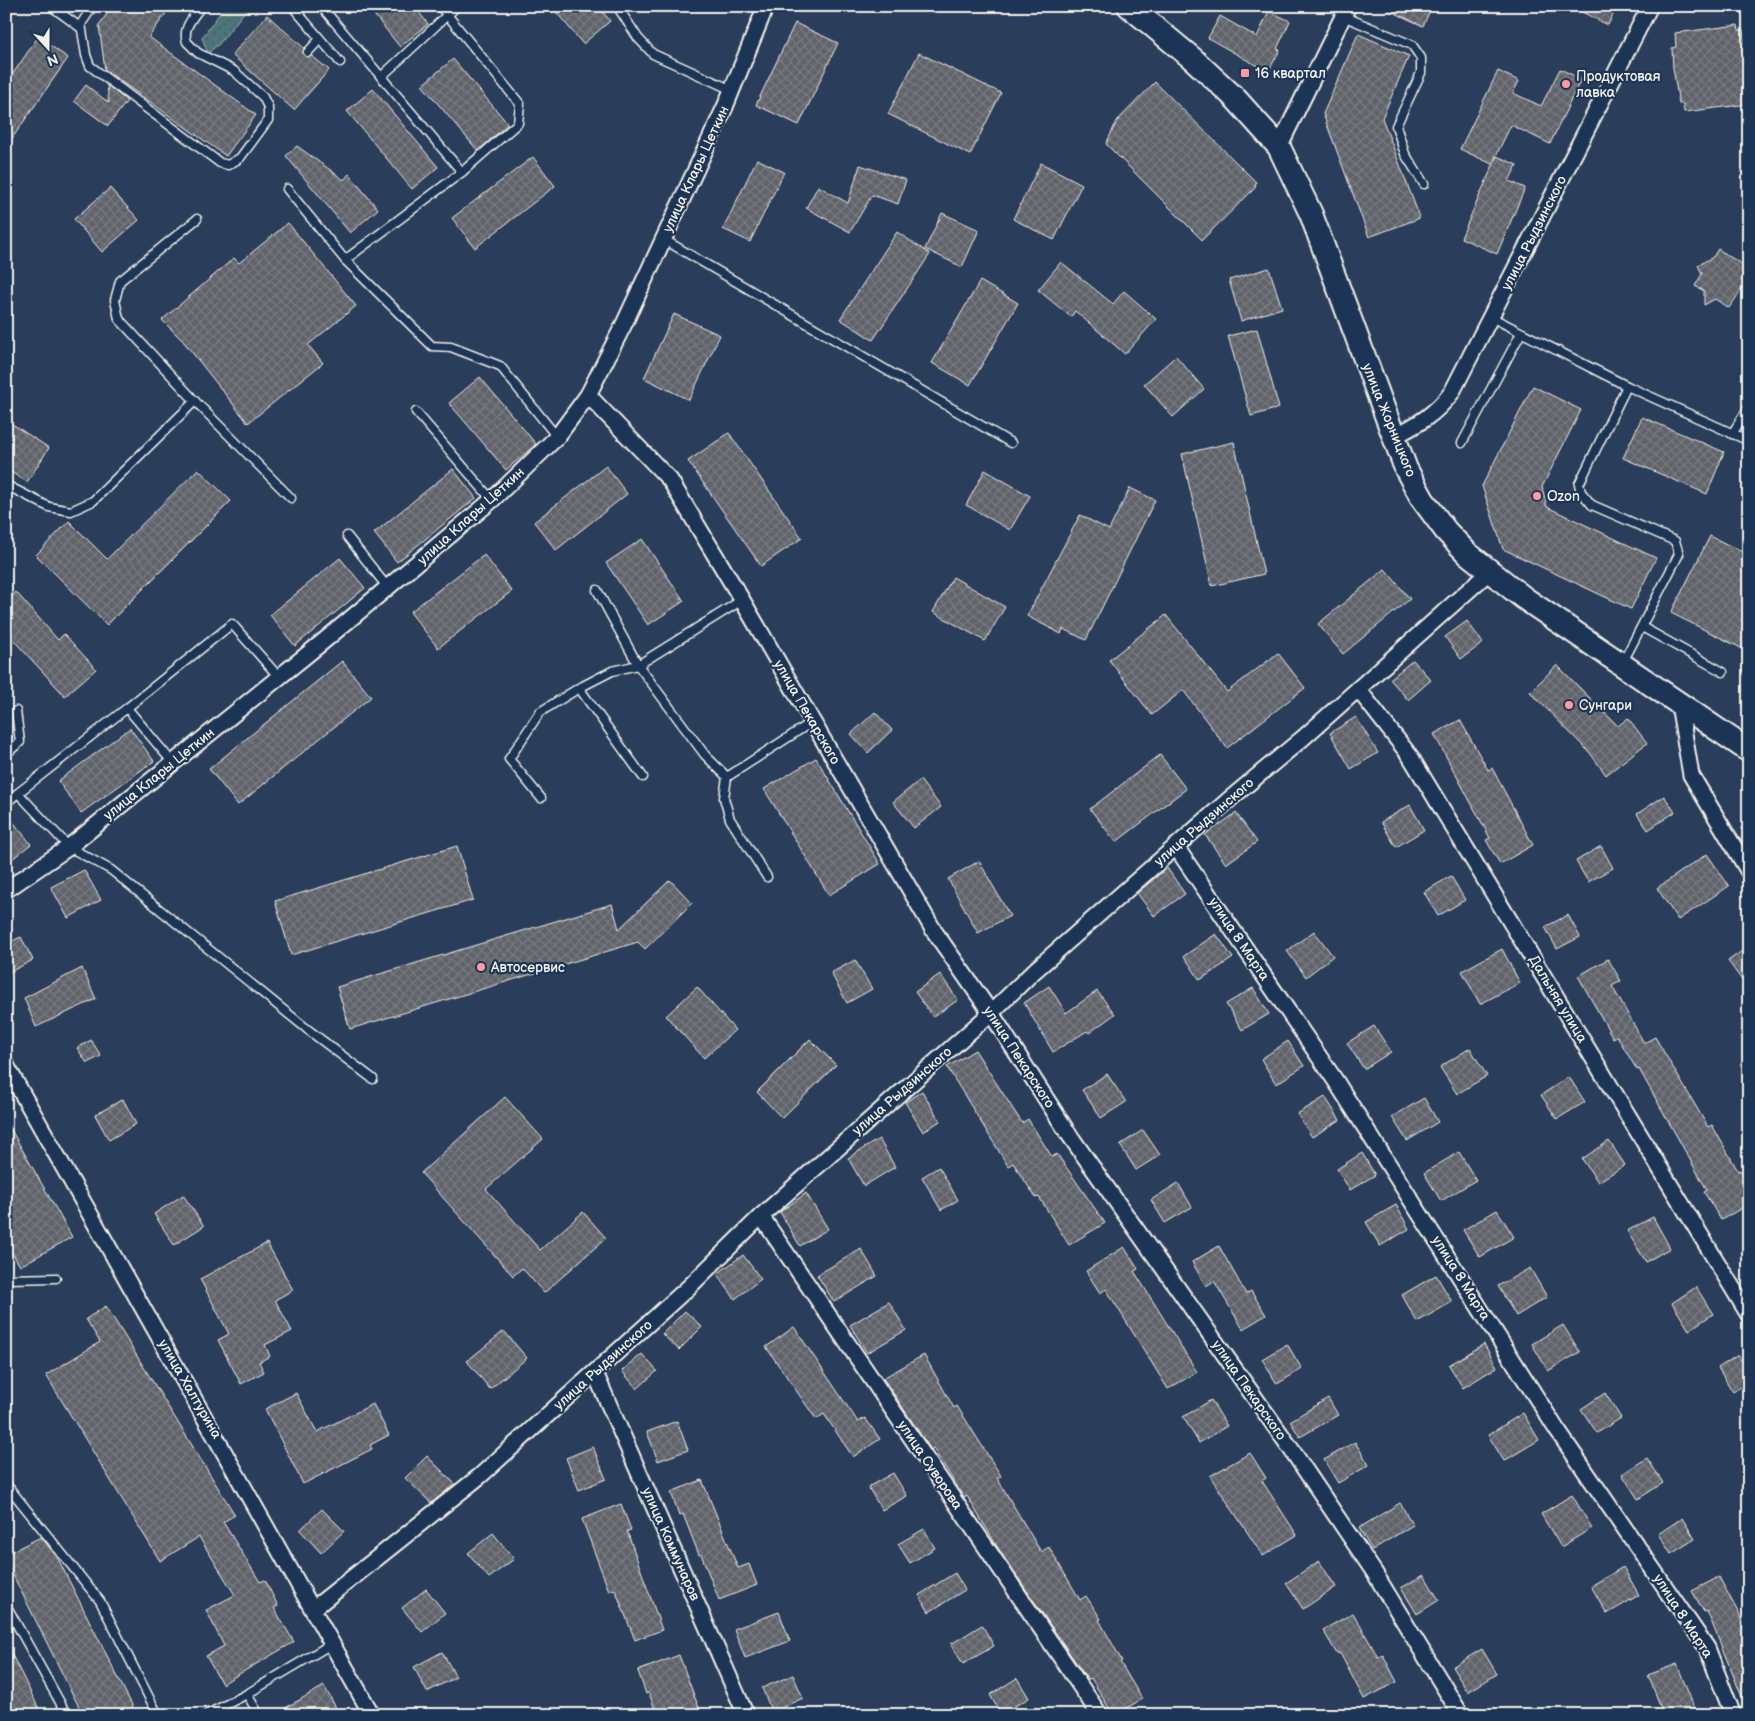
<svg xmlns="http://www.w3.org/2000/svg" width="1755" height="1721" font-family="'Balsamiq Sans',sans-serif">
	<defs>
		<pattern id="grass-dots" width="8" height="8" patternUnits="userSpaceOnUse" patternTransform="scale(1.25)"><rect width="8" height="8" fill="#4e7579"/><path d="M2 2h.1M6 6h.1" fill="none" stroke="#4b5c5d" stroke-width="1.8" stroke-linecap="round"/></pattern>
		<pattern id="building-cross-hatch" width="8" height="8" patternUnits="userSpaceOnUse" patternTransform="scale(1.25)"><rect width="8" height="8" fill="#60636a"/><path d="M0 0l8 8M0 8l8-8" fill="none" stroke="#777a7f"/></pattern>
	</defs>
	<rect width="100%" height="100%" fill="#2a3e5b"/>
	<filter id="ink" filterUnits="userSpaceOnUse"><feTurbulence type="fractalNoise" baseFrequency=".02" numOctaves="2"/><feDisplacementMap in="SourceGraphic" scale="10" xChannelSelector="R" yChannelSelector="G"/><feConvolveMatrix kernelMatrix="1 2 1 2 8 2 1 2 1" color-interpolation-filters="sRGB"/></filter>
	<g filter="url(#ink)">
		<polygon fill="url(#grass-dots)" stroke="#a1b3b0" points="225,6 249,6 219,44 208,53 202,38"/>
		<g fill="url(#building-cross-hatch)" stroke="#f4f1e8">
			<polygon points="113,6 171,6 149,37 256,115 226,156 105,70 99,25"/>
			<polygon points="367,6 414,6 428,24 400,47"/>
			<polygon points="551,6 598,6 610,21 583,44"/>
			<polygon points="1380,6 1432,6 1423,26"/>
			<polygon points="1570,6 1617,6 1608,25"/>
			<polygon points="1269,11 1290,21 1277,49 1280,50 1268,72 1208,38 1220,16 1257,37"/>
			<polygon points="267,15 304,48 303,53 305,56 312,56 329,70 294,110 232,55"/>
			<polygon points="795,23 838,43 799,125 756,105"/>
			<polygon points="1738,25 1739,30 1743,30 1747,58 1749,58 1749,104 1684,112 1683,104 1679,104 1673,68 1672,48 1676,47 1675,33"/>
			<polygon points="1358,34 1409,56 1382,118 1420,218 1369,237 1323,114"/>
			<polygon points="38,37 68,58 6,147 6,84"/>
			<polygon points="919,53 1001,93 970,155 888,114"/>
			<polygon points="453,59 508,124 478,151 422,85"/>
			<polygon points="1560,69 1581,79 1550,144 1511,125 1492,164 1460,149 1498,71 1519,81 1513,93 1541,106"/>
			<polygon points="1155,82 1256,182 1255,188 1202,240 1106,144 1117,121"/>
			<polygon points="86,85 109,103 107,85 127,101 108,126 74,101"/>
			<polygon points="373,89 438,167 412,189 347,111"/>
			<polygon points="297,146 344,180 349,174 378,209 350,233 286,156"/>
			<polygon points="1497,156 1517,165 1509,181 1525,188 1497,254 1461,238"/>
			<polygon points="533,157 555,186 475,248 452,218"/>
			<polygon points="757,159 784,172 750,242 723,229"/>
			<polygon points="1041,163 1082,184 1054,240 1013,219"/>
			<polygon points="860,165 906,180 898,204 872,195 850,232 806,208 818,186 848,203"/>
			<polygon points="110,188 139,220 102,252 74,219"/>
			<polygon points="942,213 979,230 962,267 925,249"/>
			<polygon points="288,223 356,306 308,345 323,363 248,423 183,341 162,320 234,258 239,263"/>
			<polygon points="897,232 930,254 873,340 840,319"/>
			<polygon points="1718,249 1749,269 1749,279 1729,308 1715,299 1704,305 1704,291 1695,286 1702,274 1698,265 1713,257"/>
			<polygon points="1061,262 1113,304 1124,291 1156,319 1125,354 1075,311 1071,317 1038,290"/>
			<polygon points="1269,268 1282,308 1241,321 1229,280"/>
			<polygon points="980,281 1018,303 970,385 932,363"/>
			<polygon points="674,314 720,335 689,400 644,378"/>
			<polygon points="1257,329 1279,408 1251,416 1228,336"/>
			<polygon points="1176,356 1204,389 1173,417 1144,384"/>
			<polygon points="480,377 536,444 506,470 449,403"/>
			<polygon points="1533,386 1581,410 1542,487 1547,507 1656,558 1631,609 1503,549 1482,486"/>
			<polygon points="1642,417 1724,452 1707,494 1623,458"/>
			<polygon points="6,420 49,448 27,482 6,469"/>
			<polygon points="729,433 802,538 761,566 688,461"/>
			<polygon points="1234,442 1264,574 1212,586 1182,454"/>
			<polygon points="606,466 627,494 556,550 534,522"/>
			<polygon points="198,469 231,501 107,625 36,555 69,521 107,559"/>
			<polygon points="453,469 476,498 397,562 374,533"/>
			<polygon points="985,470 1030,496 1010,530 966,505"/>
			<polygon points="1130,488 1155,500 1086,640 1063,629 1061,634 1027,616 1080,515 1109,530"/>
			<polygon points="1710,536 1749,555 1749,652 1671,613"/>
			<polygon points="642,539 684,601 648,625 606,563"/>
			<polygon points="484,555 512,591 438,648 410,612"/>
			<polygon points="340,558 365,588 295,646 270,615"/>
			<polygon points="1385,569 1410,599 1343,654 1318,624"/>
			<polygon points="953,577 1005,607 985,641 933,612"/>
			<polygon points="16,592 58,640 64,634 96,669 65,696 6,632 6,601"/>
			<polygon points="1166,615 1227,692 1278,653 1305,688 1227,748 1183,690 1152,715 1109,660"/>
			<polygon points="1467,621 1483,643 1461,659 1445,637"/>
			<polygon points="1413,660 1431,680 1408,700 1390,679"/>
			<polygon points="342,661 371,697 238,805 209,769"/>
			<polygon points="1557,665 1618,726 1628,718 1647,743 1606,775 1590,753 1530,692"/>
			<polygon points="875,712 892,730 868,753 851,734"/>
			<polygon points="1356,717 1378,753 1351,769 1330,733"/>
			<polygon points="1460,720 1488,770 1492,768 1533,845 1500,864 1486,840 1490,838 1434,734"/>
			<polygon points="130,728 154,761 81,813 58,781"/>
			<polygon points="1160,755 1186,789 1116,842 1090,809"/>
			<polygon points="816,758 880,864 829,895 764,789"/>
			<polygon points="920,780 941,807 914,828 893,802"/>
			<polygon points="1664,796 1675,812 1648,830 1637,814"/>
			<polygon points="1410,805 1424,830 1396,847 1381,822"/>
			<polygon points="6,813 31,844 6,864"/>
			<polygon points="1236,813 1257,842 1226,864 1205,835"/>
			<polygon points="457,846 473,900 291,955 275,901"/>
			<polygon points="1601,846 1613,868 1588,882 1576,861"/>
			<polygon points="1707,854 1729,886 1678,920 1657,888"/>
			<polygon points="979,861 1010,916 978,933 948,879"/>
			<polygon points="1167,868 1185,894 1154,916 1137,893"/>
			<polygon points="84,870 101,900 68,918 51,887"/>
			<polygon points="1451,876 1465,900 1438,916 1424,892"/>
			<polygon points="670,880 692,903 645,949 638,942 350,1029 337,987 612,904 619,929"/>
			<polygon points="1568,915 1580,937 1557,949 1545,927"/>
			<polygon points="1314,931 1333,956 1306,977 1287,951"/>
			<polygon points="1216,934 1233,958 1200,980 1184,956"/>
			<polygon points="21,937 33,960 6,974 6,944"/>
			<polygon points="1749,946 1749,990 1728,961"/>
			<polygon points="1502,949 1520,983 1480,1004 1462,971"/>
			<polygon points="1608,959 1621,981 1612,986 1644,1043 1655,1037 1708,1127 1712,1125 1738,1171 1740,1170 1749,1185 1749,1204 1721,1220 1704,1192 1707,1190 1639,1069 1637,1070 1617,1036 1613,1038 1578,976"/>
			<polygon points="855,960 872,989 847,1003 831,973"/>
			<polygon points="82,968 96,999 36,1027 24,998"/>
			<polygon points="940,974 958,1000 933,1017 915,992"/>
			<polygon points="1049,986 1066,1013 1097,991 1115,1014 1089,1033 1087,1031 1053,1052 1024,1003"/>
			<polygon points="697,987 735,1030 704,1058 666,1016"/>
			<polygon points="1253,988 1269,1014 1242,1030 1226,1004"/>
			<polygon points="1374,1026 1391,1052 1364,1069 1347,1043"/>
			<polygon points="810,1039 836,1065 782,1118 757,1092"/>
			<polygon points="91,1040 101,1056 87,1063 77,1048"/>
			<polygon points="1288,1041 1304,1066 1276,1084 1261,1059"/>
			<polygon points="1470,1048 1487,1076 1457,1094 1440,1067"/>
			<polygon points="975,1050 1022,1123 1028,1119 1052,1157 1057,1154 1105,1223 1069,1245 1039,1197 1036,1198 1013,1163 1008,1166 947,1067"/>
			<polygon points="1107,1074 1126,1102 1101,1118 1082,1090"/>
			<polygon points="1569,1077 1585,1102 1557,1119 1541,1095"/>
			<polygon points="922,1091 940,1121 923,1132 905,1102"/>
			<polygon points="505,1097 543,1139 486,1189 540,1250 583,1212 606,1238 544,1293 522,1268 513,1276 421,1173"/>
			<polygon points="1325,1097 1340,1120 1312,1137 1297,1114"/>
			<polygon points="1424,1098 1438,1122 1407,1141 1392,1117"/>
			<polygon points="123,1099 136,1124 109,1140 95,1115"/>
			<polygon points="6,1121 72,1237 20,1266 6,1243"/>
			<polygon points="1143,1130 1160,1155 1136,1170 1120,1145"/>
			<polygon points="879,1139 895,1167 864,1186 848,1158"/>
			<polygon points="1609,1141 1625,1165 1598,1182 1582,1159"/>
			<polygon points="1459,1152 1476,1180 1441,1201 1424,1173"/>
			<polygon points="1362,1153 1375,1175 1350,1190 1337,1169"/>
			<polygon points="939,1167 958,1200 941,1210 922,1177"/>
			<polygon points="1178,1183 1192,1207 1165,1223 1151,1200"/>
			<polygon points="806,1193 828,1229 800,1246 780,1212"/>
			<polygon points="183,1195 204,1226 174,1245 154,1214"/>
			<polygon points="1396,1205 1409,1229 1380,1246 1366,1222"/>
			<polygon points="1497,1210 1514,1237 1480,1257 1463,1230"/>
			<polygon points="1653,1217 1670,1248 1646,1262 1627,1231"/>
			<polygon points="267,1243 293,1290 275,1300 292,1331 265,1345 270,1356 259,1362 264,1372 241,1384 218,1340 229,1334 200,1279"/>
			<polygon points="1219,1246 1246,1294 1251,1291 1266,1315 1243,1329 1214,1281 1206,1286 1192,1262"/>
			<polygon points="1124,1247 1138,1269 1134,1271 1197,1372 1168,1389 1106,1289 1100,1293 1086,1271"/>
			<polygon points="861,1249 877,1276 834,1302 817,1275"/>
			<polygon points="743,1255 761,1279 735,1299 717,1274"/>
			<polygon points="1530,1268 1547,1297 1516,1316 1498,1286"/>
			<polygon points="1436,1275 1452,1302 1417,1322 1402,1295"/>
			<polygon points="1696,1287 1713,1314 1689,1330 1672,1303"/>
			<polygon points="889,1302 906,1330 867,1353 850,1325"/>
			<polygon points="106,1306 235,1515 223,1522 260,1582 265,1580 278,1606 274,1608 294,1642 222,1684 206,1656 224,1646 206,1610 235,1595 199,1537 160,1561 46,1375 100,1342 86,1319"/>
			<polygon points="685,1311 702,1327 679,1350 662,1334"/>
			<polygon points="1563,1325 1580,1352 1548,1371 1532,1344"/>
			<polygon points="794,1327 858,1422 865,1418 880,1439 853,1457 824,1414 816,1419 766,1347"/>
			<polygon points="504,1331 527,1358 490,1389 467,1361"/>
			<polygon points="1287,1344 1302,1369 1277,1384 1262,1359"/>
			<polygon points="1484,1344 1497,1367 1463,1388 1449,1365"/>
			<polygon points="642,1354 657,1371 637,1389 622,1371"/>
			<polygon points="924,1355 954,1408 957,1406 1001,1476 997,1478 1041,1552 1049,1547 1080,1600 1086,1596 1101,1619 1099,1620 1122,1661 1120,1662 1142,1699 1115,1715 1113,1715 1091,1678 1088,1680 1001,1553 967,1496 964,1498 933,1448 931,1450 883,1378"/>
			<polygon points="1738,1355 1749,1372 1749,1382 1733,1392 1718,1368"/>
			<polygon points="296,1393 317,1432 373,1404 389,1435 370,1445 372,1449 303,1484 265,1409"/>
			<polygon points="1605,1393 1621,1418 1597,1433 1581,1409"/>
			<polygon points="1328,1398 1338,1415 1300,1437 1290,1421"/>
			<polygon points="1211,1400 1227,1426 1199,1443 1183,1417"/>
			<polygon points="1523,1413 1539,1440 1504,1461 1488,1435"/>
			<polygon points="677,1421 688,1450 658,1461 647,1432"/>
			<polygon points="1355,1442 1369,1465 1338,1483 1324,1460"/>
			<polygon points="593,1447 606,1479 579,1490 566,1458"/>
			<polygon points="1250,1453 1266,1478 1262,1481 1297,1535 1263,1556 1210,1476"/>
			<polygon points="427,1456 455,1484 431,1503 405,1478"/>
			<polygon points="1647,1458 1663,1483 1638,1499 1622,1474"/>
			<polygon points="893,1473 907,1496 882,1510 868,1487"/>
			<polygon points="702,1480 738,1568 749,1564 757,1585 719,1600 701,1554 699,1555 683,1514 679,1515 671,1492"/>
			<polygon points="1572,1495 1592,1528 1561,1547 1541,1514"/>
			<polygon points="1400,1503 1413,1525 1372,1550 1359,1528"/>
			<polygon points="621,1504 631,1530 627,1531 662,1630 635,1640 615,1589 609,1591 582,1519"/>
			<polygon points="322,1509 344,1531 321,1553 300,1530"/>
			<polygon points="1682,1518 1695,1539 1671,1554 1658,1534"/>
			<polygon points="924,1529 935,1548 910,1563 898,1544"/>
			<polygon points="493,1533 514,1559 489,1578 468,1553"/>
			<polygon points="41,1537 57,1557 133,1707 117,1715 83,1715 6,1561 6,1554"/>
			<polygon points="1319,1561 1336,1587 1303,1609 1286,1583"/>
			<polygon points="1623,1567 1639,1595 1607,1614 1591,1586"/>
			<polygon points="955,1573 965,1590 929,1612 919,1595"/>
			<polygon points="1424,1575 1439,1600 1417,1614 1401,1588"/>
			<polygon points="1719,1577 1739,1614 1749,1640 1749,1714 1707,1611 1704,1612 1692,1591"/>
			<polygon points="426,1589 445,1613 422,1632 402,1608"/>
			<polygon points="779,1612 790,1641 745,1658 734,1629"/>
			<polygon points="1353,1613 1378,1657 1383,1655 1397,1682 1364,1699 1340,1653 1337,1654 1323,1630"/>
			<polygon points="982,1625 994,1646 963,1664 951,1644"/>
			<polygon points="6,1643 42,1715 6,1715"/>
			<polygon points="1482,1649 1497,1674 1468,1692 1452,1667"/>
			<polygon points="442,1652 456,1677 427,1692 414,1667"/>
			<polygon points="679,1655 695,1698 702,1715 657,1715 649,1693 646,1694 638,1671"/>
			<polygon points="1677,1664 1697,1715 1664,1715 1648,1675"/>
			<polygon points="793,1675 803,1698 772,1712 762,1688"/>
			<polygon points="1017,1678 1029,1698 1001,1714 990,1695"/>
			<polygon points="324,1686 340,1715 273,1715"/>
		</g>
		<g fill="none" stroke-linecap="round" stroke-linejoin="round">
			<g stroke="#f4f1e8" stroke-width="11">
				<g id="service">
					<polyline points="51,6 81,28"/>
					<path d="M93 6 81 24 86 55 90 66 220 163 228 165 240 158 268 120V107L263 97 234 71 198 53 187 42C182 28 193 18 201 6"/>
					<polyline points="292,6 340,62"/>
					<polyline points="321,6 462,172 518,123 520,104 440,6"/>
					<polyline points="617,6 638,38 653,54 732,90"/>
					<polyline points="1343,16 1412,45 1421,58 1421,73 1396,126 1405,154 1424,184"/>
					<polyline points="308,52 320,39"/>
					<polyline points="381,77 457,6"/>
					<polyline points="287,189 345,260 432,346 451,347 500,366 557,437"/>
					<polyline points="663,239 1011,443"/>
					<polyline points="345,260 462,172"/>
					<polyline points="1491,317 1627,386 1749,441"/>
					<polyline points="195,401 119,319 115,300 120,281 197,219"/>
					<polyline points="416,412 492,500"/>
					<polyline points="1732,434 1749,407"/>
					<polyline points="1462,443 1521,333"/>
					<polyline points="6,485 49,507 71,511 93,501 195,401 291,498"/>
					<polyline points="347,536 388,588"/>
					<polyline points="742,600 638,665 705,755 727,777 812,722"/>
					<polyline points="1642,627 1723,672"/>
					<polyline points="1623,662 1679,554 1675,541 1592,505 1581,492 1579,484 1627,386"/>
					<polyline points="579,688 643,777"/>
					<polyline points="127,708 232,624 278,676"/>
					<polyline points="6,754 20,742 16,711"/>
					<polyline points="727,777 724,798 730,819 767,877"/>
					<polyline points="18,793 127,708 173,763"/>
					<polyline points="541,798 509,759 540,712 579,688 612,671 638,665 597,590"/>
					<polyline points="6,803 18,793 69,847 111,870 307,1029 373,1079"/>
					<polyline points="6,1279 56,1278"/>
					<polyline points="6,1484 100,1601 158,1715"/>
					<polyline points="6,1605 67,1715"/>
					<polyline points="247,1694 259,1715"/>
					<polyline points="206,1715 247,1694 333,1643"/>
				</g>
			</g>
			<g stroke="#f4f1e8" stroke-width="19">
				<g id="minor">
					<polyline points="1279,147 1348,6"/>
					<polyline points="588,395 670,480 742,600 934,931 991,1013 1068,1133 1289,1446 1374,1572 1461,1715"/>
					<path d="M1393 437C1417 425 1436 414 1452 392L1650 6"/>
					<polyline points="1358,689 1410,756 1749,1315"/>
					<polyline points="1679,704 1691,775 1749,872"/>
					<polyline points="1176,847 1335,1080 1557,1430 1707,1648 1733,1715"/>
					<polyline points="6,890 69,847 325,640 492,500 557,437 588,395 624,324 725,107 766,6"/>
					<polyline points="6,1065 372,1715"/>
					<polyline points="761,1216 1100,1715"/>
					<polyline points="595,1373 746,1715"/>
					<polyline points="313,1609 480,1476 690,1286 761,1216 991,1013 1033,972 1231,798 1303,738 1489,572"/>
				</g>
			</g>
			<g stroke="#f4f1e8" stroke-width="26">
				<polyline id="secondary" points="1129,6 1193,59 1235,98 1279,147 1311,214 1406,469 1423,500 1446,531 1467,553 1524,598 1749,751"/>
			</g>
			<use href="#service" stroke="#1d3557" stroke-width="8"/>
			<use href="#minor" stroke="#1d3557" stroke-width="15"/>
			<use href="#secondary" stroke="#1d3557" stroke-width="22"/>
		</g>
	</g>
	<g fill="#ff9aa2" stroke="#1d3557" stroke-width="2">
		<rect x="1240" y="68" width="10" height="10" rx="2.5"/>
		<circle cx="1566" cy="84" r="5"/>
		<circle cx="1537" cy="496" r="5"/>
		<circle cx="1569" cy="705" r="5"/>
		<circle cx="481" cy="967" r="5"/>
	</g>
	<g text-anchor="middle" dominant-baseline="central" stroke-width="4.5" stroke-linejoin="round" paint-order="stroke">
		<g font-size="14" fill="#f4f1e8" stroke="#1d3557" text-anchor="start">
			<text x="1255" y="73">16 квартал</text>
			<text x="1576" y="76">Продуктовая<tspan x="1576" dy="16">лавка</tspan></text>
			<text x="1547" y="496">Ozon</text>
			<text x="1579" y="705">Сунгари</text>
			<text x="491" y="967">Автосервис</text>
		</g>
		<g font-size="14" fill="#f4f1e8" stroke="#1d3557">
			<text transform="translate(696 169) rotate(-65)">улица Клары Цеткин</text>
			<text transform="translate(1534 233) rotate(-63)">улица Рыдзинского</text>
			<text transform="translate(1389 420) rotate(68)">улица Жорницкого</text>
			<text transform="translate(471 516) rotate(-42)">улица Клары Цеткин</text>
			<text transform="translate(807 712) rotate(60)">улица Пекарского</text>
			<text transform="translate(159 774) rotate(-39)">улица Клары Цеткин</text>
			<text transform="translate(1204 822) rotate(-41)">улица Рыдзинского</text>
			<text transform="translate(1239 939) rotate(56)">улица 8 Марта</text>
			<text transform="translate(1558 999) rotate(59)">Дальняя улица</text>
			<text transform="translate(1019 1057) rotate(57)">улица Пекарского</text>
			<text transform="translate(902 1091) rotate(-41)">улица Рыдзинского</text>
			<text transform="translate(1461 1278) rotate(58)">улица 8 Марта</text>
			<text transform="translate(603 1365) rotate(-42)">улица Рыдзинского</text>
			<text transform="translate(190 1389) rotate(60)">улица Халтурина</text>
			<text transform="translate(1249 1390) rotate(55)">улица Пекарского</text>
			<text transform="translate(930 1465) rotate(56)">улица Суворова</text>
			<text transform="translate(671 1544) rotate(66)">улица Коммунаров</text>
			<text transform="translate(1683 1616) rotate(57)">улица 8 Марта</text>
		</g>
	</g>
	<rect width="1755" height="1721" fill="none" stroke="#1d3557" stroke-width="25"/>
	<rect x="12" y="12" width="1730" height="1696" fill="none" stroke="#f4f1e8" stroke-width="2" filter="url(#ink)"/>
	<g transform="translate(48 48) rotate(159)" stroke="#1d3557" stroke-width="4" paint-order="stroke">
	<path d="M0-4L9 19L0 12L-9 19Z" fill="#f4f1e8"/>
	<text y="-8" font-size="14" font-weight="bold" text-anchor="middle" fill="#f4f1e8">N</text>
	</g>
</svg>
